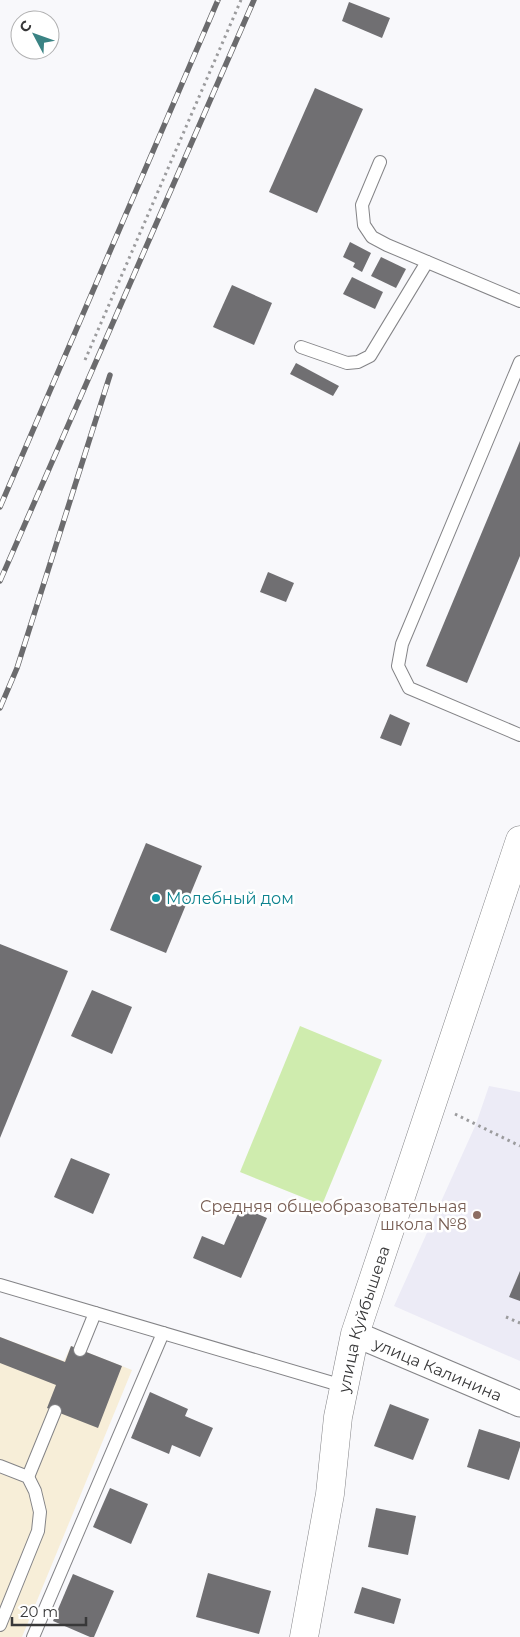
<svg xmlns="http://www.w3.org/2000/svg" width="520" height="1637" font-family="Montserrat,sans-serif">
	<rect width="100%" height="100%" fill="#f8f8fb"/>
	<polygon fill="#ecebf6" points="489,1086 520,1092 520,1361 394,1306 476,1124"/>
	<polygon fill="#f7eed8" points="0,1337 64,1361 71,1346 132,1370 22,1637 0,1637"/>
	<polygon fill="#cfecae" points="300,1026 382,1060 322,1205 240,1172"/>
	<g fill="#706f72">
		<polygon points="349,2 390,18 382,38 342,21"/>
		<polygon points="315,88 363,109 317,213 269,192"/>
		<polygon points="350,242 371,253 362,272 353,267 355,263 343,257"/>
		<polygon points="381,257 406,269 396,288 371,276"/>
		<polygon points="352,277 383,292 375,309 343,294"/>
		<polygon points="232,285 272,303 254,345 213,327"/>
		<polygon points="296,363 339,386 333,396 290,374"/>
		<polygon points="520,441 520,556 467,683 426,666"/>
		<polygon points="268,572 294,583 286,602 260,592"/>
		<polygon points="390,714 410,723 401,746 380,738"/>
		<polygon points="146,843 202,866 166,953 110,930"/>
		<polygon points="0,944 68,971 0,1138"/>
		<polygon points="92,990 132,1007 112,1054 71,1036"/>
		<polygon points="71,1158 110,1174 93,1214 54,1197"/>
		<polygon points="241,1207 267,1218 241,1278 193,1258 202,1236 224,1245"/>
		<polygon points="520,1271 520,1301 509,1297"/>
		<polygon points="0,1337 65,1362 71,1346 122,1366 98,1428 47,1408 56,1385 0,1363"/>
		<polygon points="150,1392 188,1409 185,1416 213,1428 200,1457 172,1445 169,1454 131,1438"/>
		<polygon points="390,1404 429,1419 413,1460 374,1446"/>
		<polygon points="479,1429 520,1442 520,1447 509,1480 467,1467"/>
		<polygon points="110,1488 148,1504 131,1544 93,1527"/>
		<polygon points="376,1508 416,1516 408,1555 368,1547"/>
		<polygon points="208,1573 271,1591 259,1634 196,1617"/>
		<polygon points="73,1574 114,1591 94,1637 90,1637 53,1621"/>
		<polygon points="362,1587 401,1599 394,1624 354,1613"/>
	</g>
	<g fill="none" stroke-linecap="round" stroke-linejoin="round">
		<g stroke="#848487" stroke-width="14">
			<g id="service">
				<polyline points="380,162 362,205 364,225 372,237 387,245 520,301"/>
				<polyline points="301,347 347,363 358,362 370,356 427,262"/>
				<polyline points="520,362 402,644 398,666 409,688 520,735"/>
				<polyline points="0,1285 343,1386"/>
				<polyline points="80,1350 95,1313"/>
				<polyline points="0,1466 28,1477 35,1491 40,1512 38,1531 0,1625"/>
				<polyline points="28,1477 55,1411"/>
				<polyline points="33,1637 163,1333"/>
			</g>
		</g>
		<g stroke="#848487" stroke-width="27">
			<g id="minor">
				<path id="s1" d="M355 1334 520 1404"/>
			</g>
		</g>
		<g stroke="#848487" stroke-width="29">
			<g id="tertiary">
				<path id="s2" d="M304 1637 330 1494 338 1417 355 1334 520 840"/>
			</g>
		</g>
		<g stroke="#9b9b9d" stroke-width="3" stroke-dasharray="2.5 4" stroke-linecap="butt">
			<polyline points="85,360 241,0"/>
			<polyline points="455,1114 520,1146"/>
			<polyline points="506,1317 520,1323"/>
		</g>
		<use href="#service" stroke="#fff" stroke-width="12"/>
		<use href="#minor" stroke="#fff" stroke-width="25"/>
		<use href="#tertiary" stroke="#fff" stroke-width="28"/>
		<g stroke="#6b6b6d" stroke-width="5.5">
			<g id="rail">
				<polyline points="0,507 218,0"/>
				<polyline points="0,581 254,0"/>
				<polyline points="0,708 17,668 110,375"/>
			</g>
		</g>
		<use href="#rail" stroke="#fff" stroke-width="4" stroke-dasharray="11" stroke-linecap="butt"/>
	</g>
	<circle fill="#0f9aa8" stroke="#fff" stroke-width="2" cx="156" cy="898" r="5"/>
	<circle fill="#8d6e63" stroke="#fff" stroke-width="2" cx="477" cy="1215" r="5"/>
	<g text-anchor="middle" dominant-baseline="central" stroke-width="5" stroke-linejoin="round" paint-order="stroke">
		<g font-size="16" fill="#0d838f" stroke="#fff" text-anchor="start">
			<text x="166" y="898">Молебный дом</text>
		</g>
		<g font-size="16" fill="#785e54" stroke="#fff" text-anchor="end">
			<text x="467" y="1206">Средняя общеобразовательная<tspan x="467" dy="18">школа №8</tspan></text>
		</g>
		<g font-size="16" fill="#383839" stroke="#fff">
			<text stroke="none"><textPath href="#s2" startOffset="324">улица Куйбышева</textPath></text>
			<text stroke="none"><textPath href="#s1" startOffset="90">улица Калинина</textPath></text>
		</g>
	</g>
	<g transform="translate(35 35) rotate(311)"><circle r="24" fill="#ffffff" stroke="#afafb0"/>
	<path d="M0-4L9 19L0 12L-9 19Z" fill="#3a8384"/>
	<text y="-8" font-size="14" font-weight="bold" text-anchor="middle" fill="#383839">С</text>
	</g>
	<path d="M12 1617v8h74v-8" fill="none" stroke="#383839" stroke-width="2.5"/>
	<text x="20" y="1617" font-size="15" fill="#383839" stroke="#ffffff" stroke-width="4" paint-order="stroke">20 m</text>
</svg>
